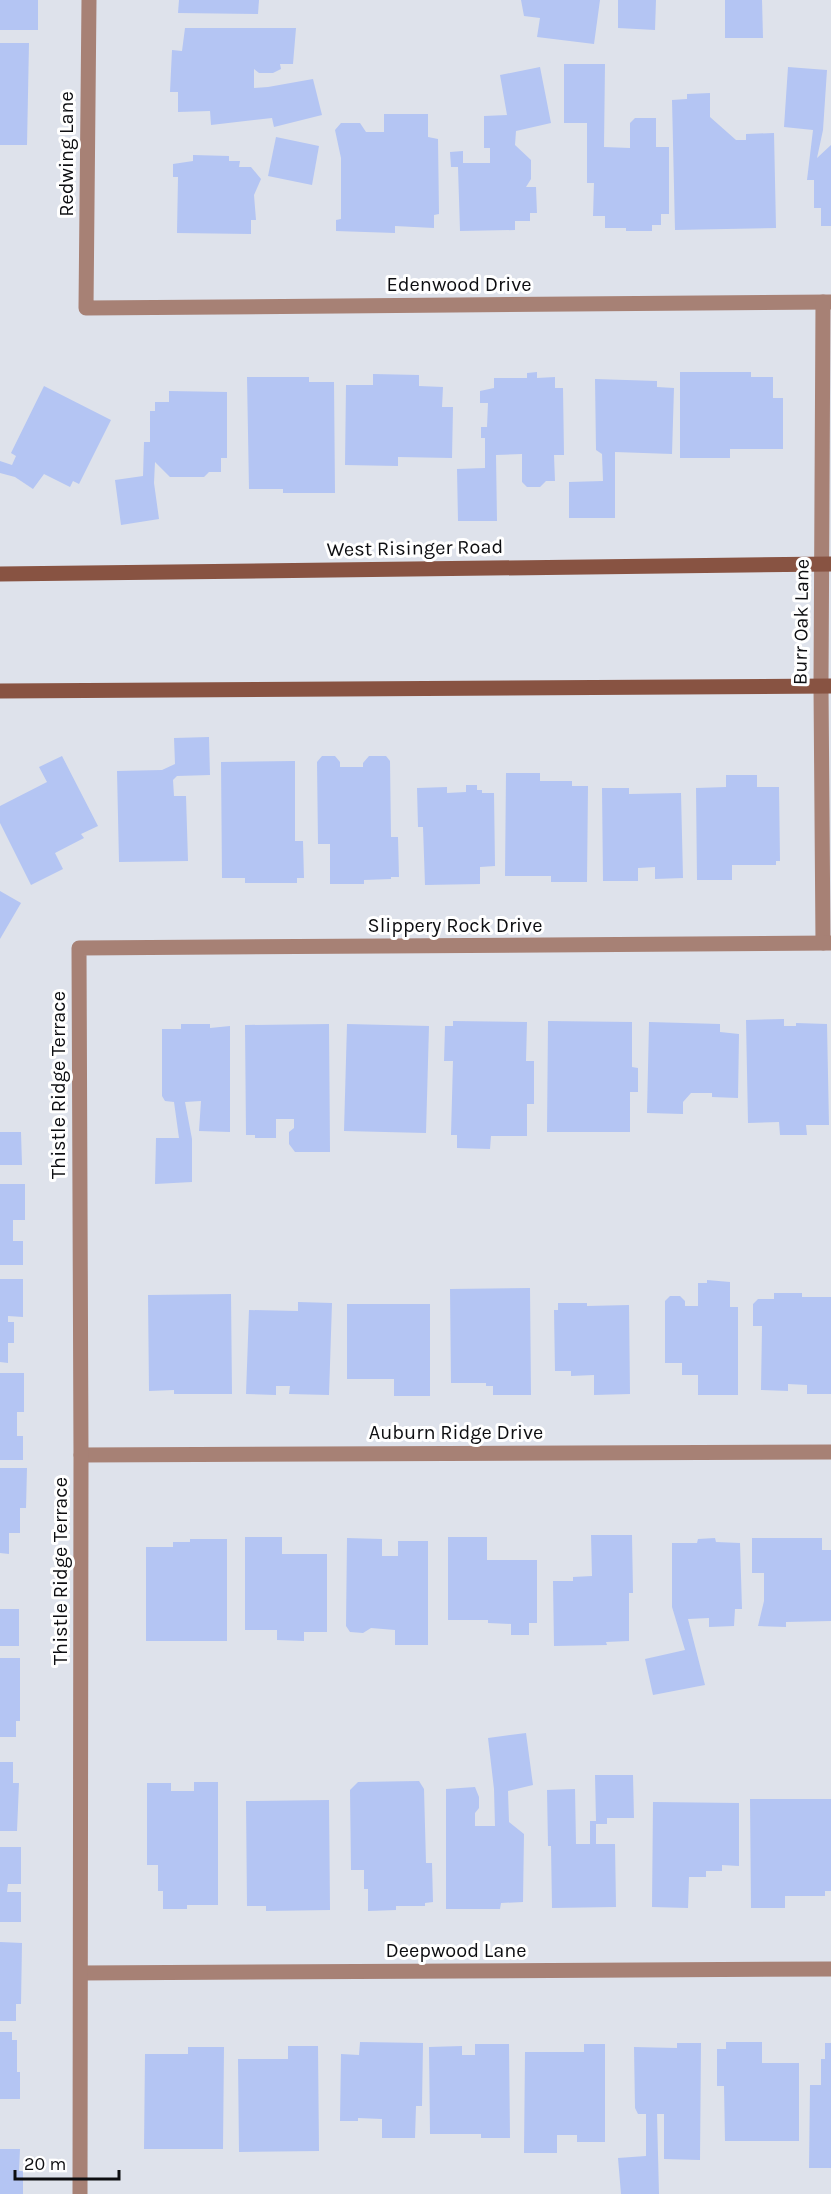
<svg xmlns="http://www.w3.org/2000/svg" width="831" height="2194" font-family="Karla,sans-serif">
	<rect width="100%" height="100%" fill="#dee2eb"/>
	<g fill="#b4c5f3">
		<rect x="0" y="0" width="38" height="30"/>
		<polygon points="179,0 259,0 258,14 178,13"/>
		<polygon points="521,0 600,0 594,44 537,37 540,18 524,16"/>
		<polygon points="618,0 656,0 655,30 618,28"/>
		<polygon points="725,0 762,0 763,38 725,38"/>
		<polygon points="185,28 296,28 293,64 280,64 281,69 273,73 259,73 254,69 254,88 268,87 313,79 322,115 274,127 272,118 211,125 210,111 178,112 178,92 170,92 172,50 182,51"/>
		<polygon points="0,43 29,43 27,145 0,145"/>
		<polygon points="564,64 605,64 604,147 630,148 630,123 635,118 656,118 656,147 669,147 669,214 661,214 661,225 652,225 652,231 626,231 626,228 605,228 605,216 593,216 594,183 587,183 587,123 564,123"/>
		<polygon points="540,67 551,123 516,131 515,145 531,160 531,179 526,187 536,187 537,213 530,213 530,221 515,221 515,230 460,231 458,167 451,167 450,152 463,151 463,163 490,163 490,148 484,148 484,116 507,115 500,75"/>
		<polygon points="788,67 827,70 823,130 817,158 831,145 831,226 821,226 821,208 814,208 814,180 807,180 813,130 784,127"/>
		<polygon points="710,93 710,117 736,140 746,140 746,134 774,133 776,228 675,230 672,100 687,99 687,94"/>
		<polygon points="384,114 428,114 428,137 438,139 439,214 434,215 434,228 395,226 395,233 336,231 336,220 341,219 341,158 335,130 341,123 360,123 366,132 384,132"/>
		<polygon points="276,137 319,146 312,185 268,176"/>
		<polygon points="193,155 229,156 229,161 240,161 239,167 251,167 261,179 254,195 256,220 251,220 251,234 177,233 178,177 173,177 173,164 193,161"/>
		<polygon points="537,372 537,378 555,377 555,388 563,388 564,455 554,455 555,481 546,481 540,487 527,487 522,482 522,454 496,455 497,521 458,521 457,469 485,468 485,438 481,438 481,427 487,427 488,403 480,403 480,391 494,388 494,378 527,378 527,373"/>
		<polygon points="680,372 751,372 751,377 773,377 773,398 783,398 783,449 730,449 730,458 680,458"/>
		<polygon points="373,374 419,375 419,386 443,387 442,407 453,407 452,458 398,457 398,466 345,465 346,385 373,385"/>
		<polygon points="247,377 309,377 309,382 334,382 335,493 283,493 283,489 249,489"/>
		<polygon points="595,379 657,381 657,387 674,388 672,454 615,452 615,518 569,518 569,482 603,481 602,454 596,450"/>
		<polygon points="44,386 111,420 79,484 73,481 70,487 44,474 33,489 15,477 0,473 0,461 12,465 16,456 11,453"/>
		<polygon points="169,391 227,392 227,458 221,458 221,472 209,472 204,477 170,477 155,462 154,483 159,519 121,525 115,480 143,476 144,442 150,442 150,411 155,411 155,402 169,402"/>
		<polygon points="209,737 210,775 177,776 173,780 174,796 186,796 188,861 119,862 117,771 162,770 175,764 174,738"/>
		<polygon points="62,756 98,826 81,834 84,838 55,853 63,869 31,885 0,823 0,806 47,782 39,767"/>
		<polygon points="322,756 335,756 340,762 340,767 363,767 363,763 369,756 386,756 390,761 391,837 398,837 399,877 391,877 391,879 364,880 364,884 330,884 330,844 318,844 317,762"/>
		<polygon points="295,761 295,841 303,841 304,878 297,878 297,883 245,883 245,878 222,878 221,762"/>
		<polygon points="506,773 540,773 540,781 572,781 572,786 588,786 587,882 551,882 551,876 505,876"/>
		<polygon points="726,775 757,775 757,787 779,787 780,861 776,861 776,865 732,865 732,880 697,880 696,788 726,787"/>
		<polygon points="466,785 477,785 477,790 482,790 482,793 494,793 495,866 480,867 480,884 425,885 423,827 418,827 417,788 447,787 447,793 466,792"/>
		<polygon points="602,788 629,788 629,794 681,793 683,878 655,879 655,867 638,868 638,881 603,881"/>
		<polygon points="0,891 21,903 0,939"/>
		<polygon points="784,1019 784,1026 796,1026 796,1023 827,1024 829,1125 806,1125 807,1135 780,1135 779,1122 748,1123 746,1020"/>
		<polygon points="453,1021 527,1022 526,1061 534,1061 534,1104 527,1104 527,1136 491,1136 490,1149 457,1148 457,1135 451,1135 453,1061 444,1061 445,1026 453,1026"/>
		<polygon points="548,1021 632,1022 632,1067 638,1068 638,1092 630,1092 630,1132 547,1132"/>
		<polygon points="649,1022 720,1024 720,1032 739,1034 738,1098 712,1097 712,1093 691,1093 683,1102 683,1114 647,1113"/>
		<polygon points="181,1024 210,1024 210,1028 230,1026 230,1132 199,1131 201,1101 185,1102 192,1139 192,1182 155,1184 156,1138 179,1138 174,1102 165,1101 162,1096 162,1029 181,1029"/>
		<polygon points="329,1024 330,1152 295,1152 289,1144 289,1132 294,1128 294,1119 276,1119 276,1138 255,1138 255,1135 246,1135 245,1025"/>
		<polygon points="347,1024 429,1026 426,1133 344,1131"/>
		<polygon points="0,1132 21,1132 22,1165 0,1165"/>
		<polygon points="0,1184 25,1184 25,1220 13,1220 13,1241 23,1241 23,1265 0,1265"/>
		<polygon points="0,1279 23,1279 23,1317 8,1316 8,1322 14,1322 14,1343 8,1343 8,1363 0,1362"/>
		<polygon points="707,1280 730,1282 730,1307 738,1307 738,1395 698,1395 698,1375 682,1375 682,1363 665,1363 665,1301 670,1296 680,1296 685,1301 685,1306 698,1306 698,1283 707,1283"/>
		<polygon points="530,1288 531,1395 493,1395 493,1386 486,1386 486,1383 451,1383 450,1289"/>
		<polygon points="774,1293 802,1293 802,1297 831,1297 831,1394 807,1394 807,1385 788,1384 788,1391 761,1390 762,1326 753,1326 753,1304 758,1299 774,1299"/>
		<polygon points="231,1294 232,1394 174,1394 174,1390 149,1391 148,1295"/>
		<polygon points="298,1302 332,1303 329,1395 289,1394 290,1386 276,1386 276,1395 246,1394 249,1310 298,1311"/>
		<polygon points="558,1303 587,1303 587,1306 629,1305 630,1394 594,1395 594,1375 571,1376 571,1371 555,1371 554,1310 558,1310"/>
		<polygon points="347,1304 430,1304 430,1396 394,1396 394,1379 347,1379"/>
		<polygon points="0,1373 24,1373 24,1412 17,1412 17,1436 23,1436 23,1460 0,1460"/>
		<polygon points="0,1468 27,1468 26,1508 20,1508 20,1533 9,1533 9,1554 0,1553"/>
		<polygon points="591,1535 632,1535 633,1593 629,1593 629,1641 606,1642 607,1645 554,1646 553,1581 573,1581 573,1577 592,1576"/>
		<polygon points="245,1537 282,1537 282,1554 327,1554 327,1632 304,1632 304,1641 277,1640 277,1630 245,1630"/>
		<polygon points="448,1537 487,1537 487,1560 537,1560 537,1623 529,1623 529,1635 511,1635 511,1624 488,1623 488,1620 448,1620"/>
		<polygon points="347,1538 382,1539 382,1556 398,1556 398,1541 428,1541 428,1645 395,1645 395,1630 371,1628 363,1633 350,1632 346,1626"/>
		<polygon points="715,1538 716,1542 740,1543 742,1609 735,1609 734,1626 709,1627 709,1618 688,1619 705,1685 653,1695 645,1659 685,1650 672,1607 672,1543 697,1543 698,1539"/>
		<polygon points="752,1538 822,1538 822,1550 831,1550 831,1621 786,1622 786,1627 758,1626 764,1601 764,1573 752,1573"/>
		<polygon points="190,1539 227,1539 227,1641 146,1641 146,1547 173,1547 173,1542 190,1542"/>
		<rect x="0" y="1609" width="19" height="37"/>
		<polygon points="0,1658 20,1658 20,1721 16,1721 16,1737 0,1737"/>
		<polygon points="526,1733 533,1785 508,1791 509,1822 524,1834 523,1902 501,1903 500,1909 446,1909 446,1789 475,1787 479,1797 479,1808 475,1813 475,1826 495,1826 494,1789 488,1738"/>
		<polygon points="0,1762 13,1762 13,1783 19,1783 17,1831 0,1831"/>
		<polygon points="595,1775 633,1775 634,1818 607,1818 607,1824 596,1824 596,1844 615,1844 616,1907 552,1908 551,1846 548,1846 547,1790 575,1789 576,1844 590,1844 590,1821 596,1821"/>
		<polygon points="419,1781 424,1789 426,1863 432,1863 433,1902 425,1903 425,1906 396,1906 396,1910 368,1911 368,1889 364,1889 364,1870 351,1870 350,1790 358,1782"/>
		<polygon points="194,1782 218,1782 218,1905 187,1905 187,1909 163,1909 163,1891 158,1891 158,1865 147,1865 147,1783 171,1783 171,1791 194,1791"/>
		<polygon points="750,1799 831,1799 831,1891 825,1891 825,1896 785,1896 785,1908 751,1908"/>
		<polygon points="329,1800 330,1910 266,1911 266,1906 247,1906 246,1801"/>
		<polygon points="653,1802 739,1803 739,1866 722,1865 722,1871 706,1871 706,1877 689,1877 688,1908 652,1907"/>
		<polygon points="0,1847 21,1847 21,1884 8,1884 7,1892 21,1892 21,1922 0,1922"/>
		<polygon points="0,1942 22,1943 21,2004 16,2004 16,2021 0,2021"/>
		<polygon points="0,2032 12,2032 12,2040 17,2040 17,2072 20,2072 20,2099 0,2099"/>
		<polygon points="360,2042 423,2043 422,2106 416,2106 415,2138 382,2138 382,2119 358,2118 358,2121 340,2121 341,2054 359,2055"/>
		<polygon points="726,2042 762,2042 762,2063 799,2063 799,2141 725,2141 724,2086 717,2086 717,2049 726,2049"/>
		<polygon points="677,2043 701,2043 700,2160 664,2159 664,2114 657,2114 659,2194 621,2194 618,2158 646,2156 646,2114 638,2114 635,2108 634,2047 677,2048"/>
		<polygon points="825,2043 831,2043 831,2168 809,2168 810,2085 821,2085 821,2059 825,2059"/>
		<polygon points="475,2044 509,2044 510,2138 481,2138 481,2134 430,2134 429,2047 462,2046 462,2055 475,2055"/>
		<polygon points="584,2044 605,2044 605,2142 577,2142 577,2135 557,2135 557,2153 524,2153 525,2052 584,2052"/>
		<polygon points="288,2046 318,2046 319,2151 239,2152 238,2059 288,2059"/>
		<polygon points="188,2047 224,2047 223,2149 144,2149 145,2054 188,2054"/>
		<polygon points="0,2149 20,2149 19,2171 23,2171 23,2194 0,2194"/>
	</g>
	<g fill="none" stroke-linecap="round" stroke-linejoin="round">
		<g stroke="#a78175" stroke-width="15">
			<polyline points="89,0 86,308 831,302"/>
			<polyline points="823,302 821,686 823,943"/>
			<polyline points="81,1455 831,1452"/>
			<polyline points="81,1973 831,1969"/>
			<polyline points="80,2194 81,1455 79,948 831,943"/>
		</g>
		<g stroke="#885342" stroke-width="15">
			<polyline points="0,574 831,564"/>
			<polyline points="0,691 831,686"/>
		</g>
	</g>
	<g text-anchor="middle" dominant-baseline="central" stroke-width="6" stroke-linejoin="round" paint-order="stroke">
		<g font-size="20" fill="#0d0e11" stroke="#fff">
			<text transform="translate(66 154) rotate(-90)">Redwing Lane</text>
			<text x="459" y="284">Edenwood Drive</text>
			<text transform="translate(415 548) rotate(-1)">West Risinger Road</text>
			<text transform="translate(801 622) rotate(-89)">Burr Oak Lane</text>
			<text x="455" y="925">Slippery Rock Drive</text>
			<text transform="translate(58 1085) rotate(-90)">Thistle Ridge Terrace</text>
			<text x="456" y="1432">Auburn Ridge Drive</text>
			<text transform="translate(60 1571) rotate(-90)">Thistle Ridge Terrace</text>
			<text x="456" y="1950">Deepwood Lane</text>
		</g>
	</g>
	<path d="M15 2170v9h104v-9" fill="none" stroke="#0d0e11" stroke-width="3"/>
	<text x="24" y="2170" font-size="18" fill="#0d0e11" stroke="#ffffff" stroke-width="4.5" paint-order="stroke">20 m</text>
</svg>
